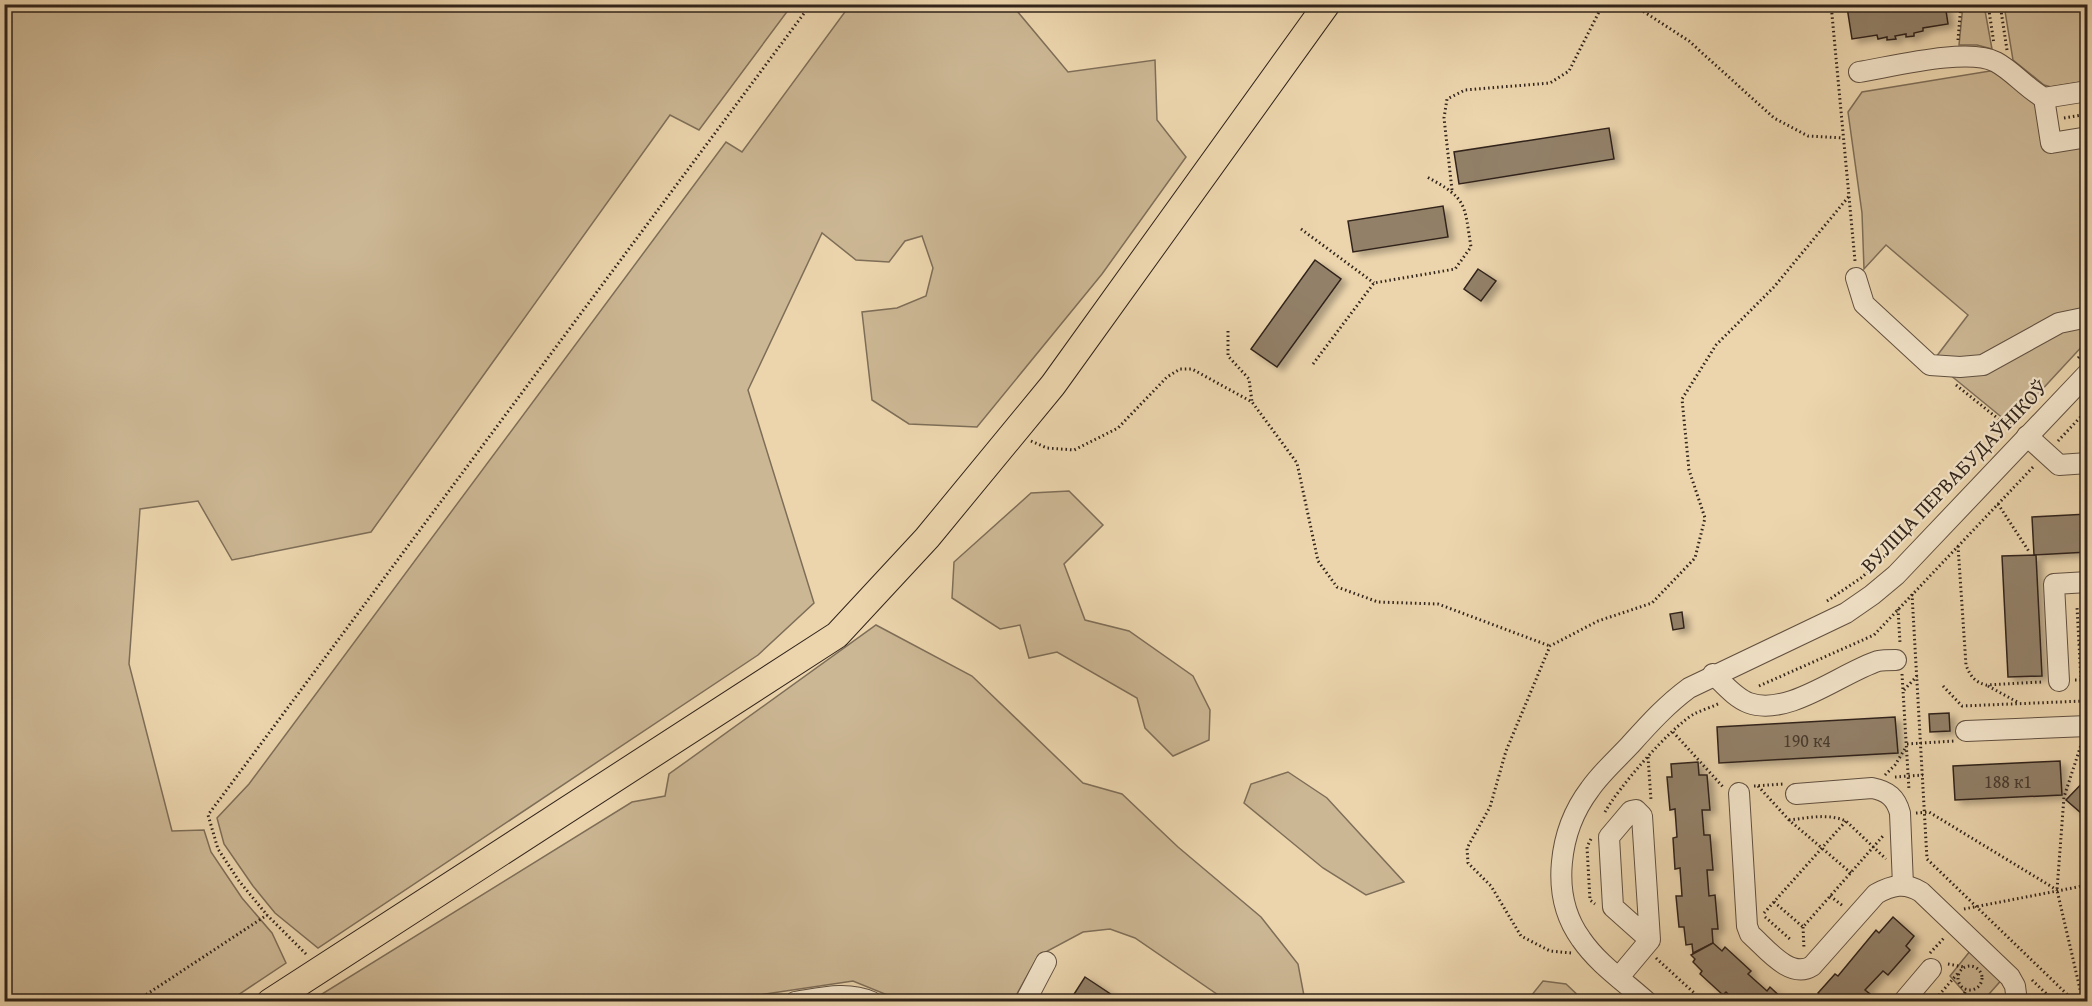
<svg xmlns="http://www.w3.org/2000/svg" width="2092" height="1006" font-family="'Gentium Book Plus',serif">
	<defs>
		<filter id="shadow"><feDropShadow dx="6" dy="4" stdDeviation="3" flood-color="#0004"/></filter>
	</defs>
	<rect width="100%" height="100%" fill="#ecd5ad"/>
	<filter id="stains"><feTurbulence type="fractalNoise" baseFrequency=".00333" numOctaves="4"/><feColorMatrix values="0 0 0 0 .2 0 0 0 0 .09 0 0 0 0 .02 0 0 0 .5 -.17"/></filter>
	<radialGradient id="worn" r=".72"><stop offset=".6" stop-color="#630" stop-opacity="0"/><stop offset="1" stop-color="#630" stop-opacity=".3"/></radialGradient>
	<g fill="#ccb794" stroke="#7e6e58" stroke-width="1.5">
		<polygon points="5,4 792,5 699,130 670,115 371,532 232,560 198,501 140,509 129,664 172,831 204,830 211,852 242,898 272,933 286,963 229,1001 5,1001"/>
		<polygon points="850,5 1012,5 1068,72 1155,60 1157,120 1186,157 1102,274 977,427 909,424 872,400 862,312 897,308 926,296 933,268 922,236 905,241 889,262 856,260 822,233 748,390 814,603 758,655 318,948 275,913 253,886 224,844 217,818 249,784 726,142 742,152"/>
		<polygon points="1963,5 1984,5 1992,49 1977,45 1959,45"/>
		<polygon points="2004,5 2087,5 2087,81 2051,87 2044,85 2013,60"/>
		<polygon points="1996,70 2035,101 2045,150 2087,144 2087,341 2010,424 1933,361 1968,315 1886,245 1864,269 1862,213 1848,112 1862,92"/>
		<polygon points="1069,491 1103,525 1064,564 1085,620 1129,631 1193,676 1210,710 1209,740 1173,756 1145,728 1137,698 1057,652 1029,658 1020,625 1000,629 952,598 954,562 1031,493"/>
		<polygon points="876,625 972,676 1083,783 1122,794 1178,847 1261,917 1298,964 1305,1001 1227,1001 1135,938 1110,929 1083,932 1038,956 1013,1001 902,1001 853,981 711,1002 309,1002 632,802 665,796 669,774"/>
		<polygon points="1288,772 1327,798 1404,882 1366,895 1323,868 1244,803 1251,784"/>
		<polygon points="1974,946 2005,976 1982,1002 1972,1001 1950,976"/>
		<polygon points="1543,981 1566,984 1584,1001 1531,1001 1531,996"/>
	</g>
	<g fill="#928067" stroke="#31241b" stroke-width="1.5" filter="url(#shadow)">
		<polygon points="1945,4 1948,24 1923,28 1923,31 1914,33 1914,36 1906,37 1906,34 1895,36 1896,39 1887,40 1887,37 1878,39 1877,35 1852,39 1847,7 1865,4"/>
		<polygon points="1609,128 1614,159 1459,184 1454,152"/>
		<polygon points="1443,206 1448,237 1353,252 1348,221"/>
		<polygon points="1315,260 1341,279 1277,367 1251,349"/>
		<polygon points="1478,269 1496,281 1481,301 1464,289"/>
		<polygon points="2088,514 2088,552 2034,555 2032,517"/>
		<polygon points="2036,555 2042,676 2008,677 2002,556"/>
		<polygon points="1682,612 1684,628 1673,630 1670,614"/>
		<polygon points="1949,713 1950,731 1930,732 1929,714"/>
		<polygon points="1895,717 1898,753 1719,763 1717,727"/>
		<polygon points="2060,761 2062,795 1955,800 1953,766"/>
		<polygon points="1698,762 1699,775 1707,775 1710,810 1702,810 1704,835 1710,835 1713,870 1707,870 1709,896 1715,895 1718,929 1712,929 1713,943 1693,953 1692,944 1686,945 1684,927 1679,927 1676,896 1682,896 1680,868 1675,869 1673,838 1677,837 1675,809 1670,810 1667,777 1672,777 1671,764"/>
		<polygon points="2088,777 2088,819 2066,800"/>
		<polygon points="1893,917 1914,936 1906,946 1910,950 1888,975 1883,971 1865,990 1870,994 1864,1002 1816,1002 1821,996 1818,993 1835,974 1838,976 1876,930 1879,933"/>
		<polygon points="1713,943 1722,951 1725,947 1751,971 1748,974 1767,991 1770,987 1786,1002 1736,1002 1726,992 1723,995 1700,974 1702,971 1693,962 1695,959 1691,955"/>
		<polygon points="1085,977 1112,995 1107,1002 1069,1002"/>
	</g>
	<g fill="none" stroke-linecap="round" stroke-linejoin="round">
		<g stroke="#605040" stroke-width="22">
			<g id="minor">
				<path d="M1859 72C1891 67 1968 47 1996 62 2013 71 2026 88 2044 98L2088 91"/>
				<polyline points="2044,98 2051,143 2088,137"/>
				<polyline points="1856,278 1864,304 1930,365 1960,367 1983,365 2059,323 2088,317"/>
				<polyline points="2027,436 2059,465 2088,463"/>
				<path d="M1713 674C1724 684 1735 698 1749 703 1788 717 1841 673 1878 661 1883 660 1890 660 1896 660"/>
				<polyline points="2059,681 2054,584 2088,582"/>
				<polyline points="1966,731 2088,726"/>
				<path d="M1739 793 1747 926 1750 934C1766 948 1790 980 1812 966L1876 894C1892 885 1905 882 1921 892L2010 977 2015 986 2017 1002"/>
				<path d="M1796 794 1872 788C1888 791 1896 798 1900 813L1903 885"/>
				<polyline points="1619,977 1650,940 1642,816 1636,810 1631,811 1609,837 1613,907 1650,940"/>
				<path d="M795 1002C821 998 847 991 872 1002"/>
				<polyline points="1025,1002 1046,962"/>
				<path d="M1647 1002C1625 982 1598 964 1581 939 1549 895 1559 830 1590 789 1601 773 1617 759 1630 745 1649 724 1666 705 1689 688L1846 613 1872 595 1896 575 2088 373"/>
				<polyline points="1903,1002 1931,969"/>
			</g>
		</g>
		<g stroke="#31241b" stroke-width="28">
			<polyline id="major" points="270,1002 837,635 927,538 1053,385 1327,4"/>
		</g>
		<g stroke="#31241b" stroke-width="3" stroke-dasharray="1.5 3" stroke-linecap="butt">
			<polyline points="1632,4 1689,41 1774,118 1808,136 1843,138"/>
			<polyline points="1831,4 1855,261"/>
			<polyline points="1988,4 1994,44"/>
			<polyline points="2000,4 2007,50"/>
			<polyline points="1958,40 1961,4"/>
			<polyline points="2064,118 2088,114"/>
			<polyline points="1452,190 1444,118 1447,99 1465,90 1550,83 1569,71 1603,4"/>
			<polyline points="1301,229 1374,283"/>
			<polyline points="1228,331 1228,356 1249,379 1252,402"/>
			<polyline points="2078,358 2088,348"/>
			<path d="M1313 364 1374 283 1455 269 1471 247C1464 204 1468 199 1427 177"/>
			<polyline points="1956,385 2011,429"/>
			<polyline points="1031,441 1047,448 1074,450 1118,428 1167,377 1180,369 1192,369 1252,402 1297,463 1318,561 1337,587 1378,602 1438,604 1550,646"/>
			<polyline points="2058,441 2088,409"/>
			<polyline points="1998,504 2030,553"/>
			<path d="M1958 546 1966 665C1970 676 1975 682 1986 685L2042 682"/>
			<polyline points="1912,594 1927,859 2075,1002"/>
			<polyline points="1827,601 1861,578 1905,537"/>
			<polyline points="1898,609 1900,643"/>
			<polyline points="2079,643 2088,648"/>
			<polyline points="1902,674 1909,790"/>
			<polyline points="2075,680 2081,680 2077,607"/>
			<polyline points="1759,686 1874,635 2035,465"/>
			<polyline points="1943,686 1962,706 2084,701 2088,705"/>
			<polyline points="1988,686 2019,703"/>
			<polyline points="1904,690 1917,676"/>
			<polyline points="1673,732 1724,788"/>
			<polyline points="2082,742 2064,797 2057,890 2083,1002"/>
			<polyline points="1907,744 1954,741"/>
			<polyline points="1648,757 1651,800"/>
			<polyline points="1885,775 1895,765 1906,747"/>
			<polyline points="1895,777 1923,775"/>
			<polyline points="1754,786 1783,784"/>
			<polyline points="1758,786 1789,820 1851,873"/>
			<path d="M1605 812C1618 788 1670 728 1694 714 1702 710 1712 707 1720 703"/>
			<polyline points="1916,813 1929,812 2057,890"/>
			<path d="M1789 820C1808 818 1828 813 1846 821L1886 859"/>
			<polyline points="1591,839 1587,847 1590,900 1595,904"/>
			<polyline points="1830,896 1843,906"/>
			<polyline points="1774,902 1803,927 1883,836"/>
			<polyline points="1964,909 2088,885"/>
			<polyline points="1764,913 1846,821"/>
			<polyline points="1765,917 1791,940"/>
			<polyline points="1803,927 1804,949"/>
			<polyline points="1571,953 1550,951 1521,936 1491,886 1468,863 1467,848 1490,807 1506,751 1550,646 1598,621 1652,603 1695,558 1705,518 1689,470 1682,399 1716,345 1774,287 1850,195"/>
			<polyline points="1930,953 1944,938"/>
			<polyline points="306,954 267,915 239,881 218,849 208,815 811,4"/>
			<polyline points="1656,958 1704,1002"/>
			<polyline points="1948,964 1964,967"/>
			<circle cx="1970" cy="978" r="12"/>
			<polyline points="2032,980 2055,1002"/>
			<polyline points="135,1002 267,915"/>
			<polyline points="1933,1002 1959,972"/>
			<polyline points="1962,1002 1966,989"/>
		</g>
		<use href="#minor" stroke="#f3e4ca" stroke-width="20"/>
		<use href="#major" stroke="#ecd5ad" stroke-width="26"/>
	</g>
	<g text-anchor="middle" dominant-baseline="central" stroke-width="4.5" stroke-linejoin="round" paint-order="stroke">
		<g font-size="18" fill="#493b2e">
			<text x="1807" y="740">190 к4</text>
			<text x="2008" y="781">188 к1</text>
		</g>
		<g font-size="21" fill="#31241b" stroke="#f3e4ca">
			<text transform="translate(1954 476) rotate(-46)">ВУЛІЦА ПЕРВАБУДАЎНІКОЎ</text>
		</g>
	</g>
	<rect width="2092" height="1006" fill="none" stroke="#ecd5ad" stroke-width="24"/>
	<rect x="6" y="6" width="2080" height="994" fill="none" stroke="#31241b" stroke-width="3"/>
	<rect x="12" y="12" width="2068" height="982" fill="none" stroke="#31241b" stroke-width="1.5"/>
	<rect width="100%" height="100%" filter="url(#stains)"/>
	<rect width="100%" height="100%" fill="url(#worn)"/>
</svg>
